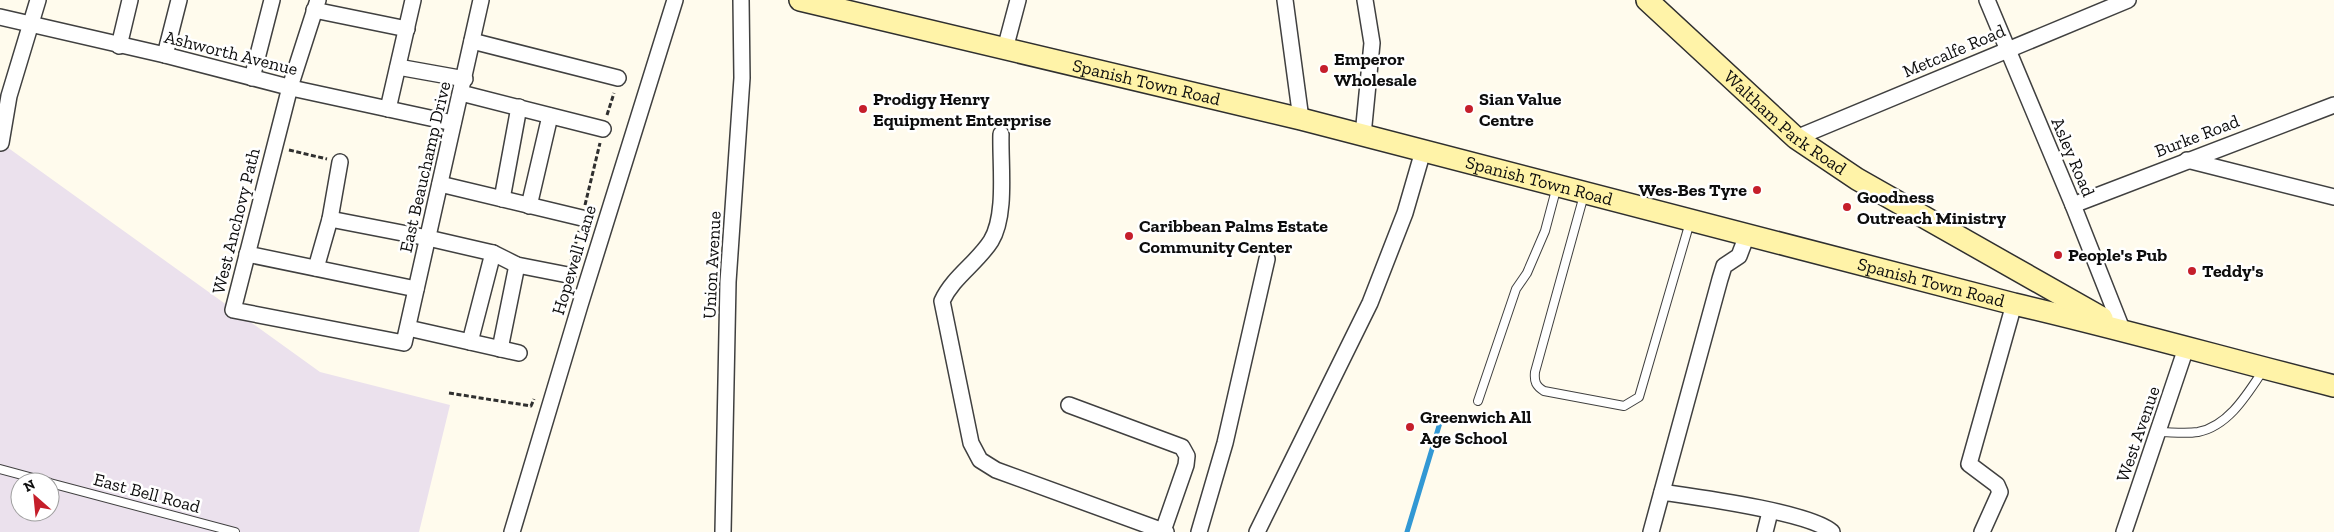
<svg xmlns="http://www.w3.org/2000/svg" width="2334" height="532" font-family="'Zilla Slab',serif">
	<rect width="100%" height="100%" fill="#fffbed"/>
	<path fill="#ebe1ed" fill-rule="evenodd" d="M0 142 320 372 450 405 419 532H0ZM20 482H50V512H20Z"/>
	<g fill="none" stroke-linecap="round" stroke-linejoin="round">
		<polyline stroke="#3298d4" stroke-width="5" points="1407,532 1442,416"/>
		<g stroke="#404040" stroke-width="10">
			<g id="lane">
				<path d="M1584 195 1535 372C1534 382 1536 386 1544 391L1624 406 1639 397 1690 222"/>
				<polyline points="1478,401 1516,289 1527,273 1545,231 1557,186"/>
				<path d="M2158 432C2171 432 2185 434 2198 432 2229 426 2248 393 2264 369"/>
				<polyline points="0,469 48,482"/>
				<polyline points="50,483 235,532"/>
			</g>
		</g>
		<g stroke="#404040" stroke-width="18">
			<g id="street">
				<polyline points="318,0 290,87 233,310 404,343 481,0"/>
				<polyline points="1285,0 1301,119"/>
				<polyline points="1987,0 2073,205 2122,329"/>
				<polyline points="314,10 407,29"/>
				<polyline points="0,17 165,55 296,89 453,123"/>
				<polyline points="472,41 618,78"/>
				<polyline points="119,46 130,0"/>
				<polyline points="1005,49 1018,0"/>
				<polyline points="165,55 179,0"/>
				<polyline points="398,67 465,79"/>
				<polyline points="252,78 272,0"/>
				<polyline points="461,93 603,129"/>
				<polyline points="388,109 413,0"/>
				<path d="M1001 134C1000 164 1007 215 991 241 977 263 953 277 942 301L971 443 980 460 996 470 1166 532"/>
				<polyline points="1363,135 1372,43 1365,0"/>
				<polyline points="1796,138 2128,0"/>
				<polyline points="1,143 9,96 38,0"/>
				<polyline points="2187,160 2334,197"/>
				<polyline points="440,184 582,218"/>
				<polyline points="502,199 519,107"/>
				<polyline points="2073,205 2334,105"/>
				<polyline points="529,206 550,116"/>
				<polyline points="330,219 428,238 493,253 517,265 568,275"/>
				<polyline points="247,254 416,289"/>
				<polyline points="316,268 330,219 340,162"/>
				<polyline points="408,328 519,353"/>
				<polyline points="470,342 493,253"/>
				<polyline points="500,349 517,265"/>
				<polyline points="1069,405 1182,447 1187,456 1186,465 1163,531"/>
				<path d="M1662 492C1696 497 1810 512 1832 532"/>
				<polyline points="512,532 580,305 675,0"/>
				<polyline points="723,532 728,282 742,78 741,0"/>
				<polyline points="1199,532 1225,443 1267,259"/>
				<polyline points="1257,532 1370,303 1405,213 1423,151"/>
				<polyline points="1651,532 1720,279 1724,266 1739,256 1747,235"/>
				<polyline points="1765,532 1770,512"/>
				<polyline points="1982,532 2000,492 1997,485 1969,464 2014,304"/>
				<polyline points="2124,532 2186,348"/>
			</g>
		</g>
		<g stroke="#2f2f2f" stroke-width="24">
			<g id="secondary">
				<path id="s1" d="M800 0 1301 119 2014 304C2122 329 2227 359 2334 386"/>
				<path id="s2" d="M1647 0 1796 138 1857 179 2102 318"/>
			</g>
		</g>
		<g stroke="#2f2f2f" stroke-width="3" stroke-dasharray="5 2.5" stroke-linecap="butt">
			<polyline points="607,115 614,93"/>
			<polyline points="289,150 327,159"/>
			<polyline points="585,205 600,143"/>
			<polyline points="571,261 579,231"/>
			<polyline points="560,312 565,289"/>
			<polyline points="449,393 531,406 534,399"/>
		</g>
		<use href="#lane" stroke="#fff" stroke-width="8"/>
		<use href="#street" stroke="#fff" stroke-width="15"/>
		<use href="#secondary" stroke="#fff3a8" stroke-width="21"/>
	</g>
	<g fill="#c51e2a" stroke="#fff" stroke-width="2">
		<circle cx="1324" cy="69" r="5"/>
		<circle cx="863" cy="109" r="5"/>
		<circle cx="1469" cy="109" r="5"/>
		<circle cx="1757" cy="190" r="5"/>
		<circle cx="1847" cy="207" r="5"/>
		<circle cx="1129" cy="236" r="5"/>
		<circle cx="2058" cy="255" r="5"/>
		<circle cx="2192" cy="271" r="5"/>
		<circle cx="1410" cy="427" r="5"/>
	</g>
	<g text-anchor="middle" dominant-baseline="central" stroke-width="5" stroke-linejoin="round" paint-order="stroke">
		<g font-size="18" fill="#0d0d0d" stroke="#fff">
			<text transform="translate(1954 51) rotate(-23)">Metcalfe Road</text>
			<text transform="translate(231 53) rotate(14)">Ashworth Avenue</text>
			<text stroke="none"><textPath href="#s1" startOffset="356">Spanish Town Road</textPath></text>
			<text stroke="none"><textPath href="#s2" startOffset="185">Waltham Park Road</textPath></text>
			<text transform="translate(2197 136) rotate(-21)">Burke Road</text>
			<text transform="translate(2073 157) rotate(67)">Asley Road</text>
			<text transform="translate(425 167) rotate(-77)">East Beauchamp Drive</text>
			<text stroke="none"><textPath href="#s1" startOffset="761">Spanish Town Road</textPath></text>
			<text transform="translate(236 221) rotate(-76)">West Anchovy Path</text>
			<text transform="translate(574 260) rotate(-73)">Hopewell Lane</text>
			<text transform="translate(712 265) rotate(-87)">Union Avenue</text>
			<text stroke="none"><textPath href="#s1" startOffset="1166">Spanish Town Road</textPath></text>
			<text transform="translate(2138 434) rotate(-71)">West Avenue</text>
			<text transform="translate(147 493) rotate(15)">East Bell Road</text>
		</g>
		<g font-size="18" font-weight="bold" fill="#0d0d0d" stroke="#fff" text-anchor="start">
			<text x="1334" y="59">Emperor<tspan x="1334" dy="21">Wholesale</tspan></text>
			<text x="873" y="99">Prodigy Henry<tspan x="873" dy="21">Equipment Enterprise</tspan></text>
			<text x="1479" y="99">Sian Value<tspan x="1479" dy="21">Centre</tspan></text>
			<text x="1747" y="190" text-anchor="end">Wes-Bes Tyre</text>
			<text x="1857" y="197">Goodness<tspan x="1857" dy="21">Outreach Ministry</tspan></text>
			<text x="1139" y="226">Caribbean Palms Estate<tspan x="1139" dy="21">Community Center</tspan></text>
			<text x="2068" y="255">People's Pub</text>
			<text x="2202" y="271">Teddy's</text>
			<text x="1420" y="417">Greenwich All<tspan x="1420" dy="21">Age School</tspan></text>
		</g>
	</g>
	<g transform="translate(35 497) rotate(333)"><circle r="24" fill="#ffffff" stroke="#9e9e9e"/>
	<path d="M0-4L9 19L0 12L-9 19Z" fill="#c51e2a"/>
	<text y="-8" font-size="14" font-weight="bold" text-anchor="middle" fill="#0d0d0d">N</text>
	</g>
</svg>
